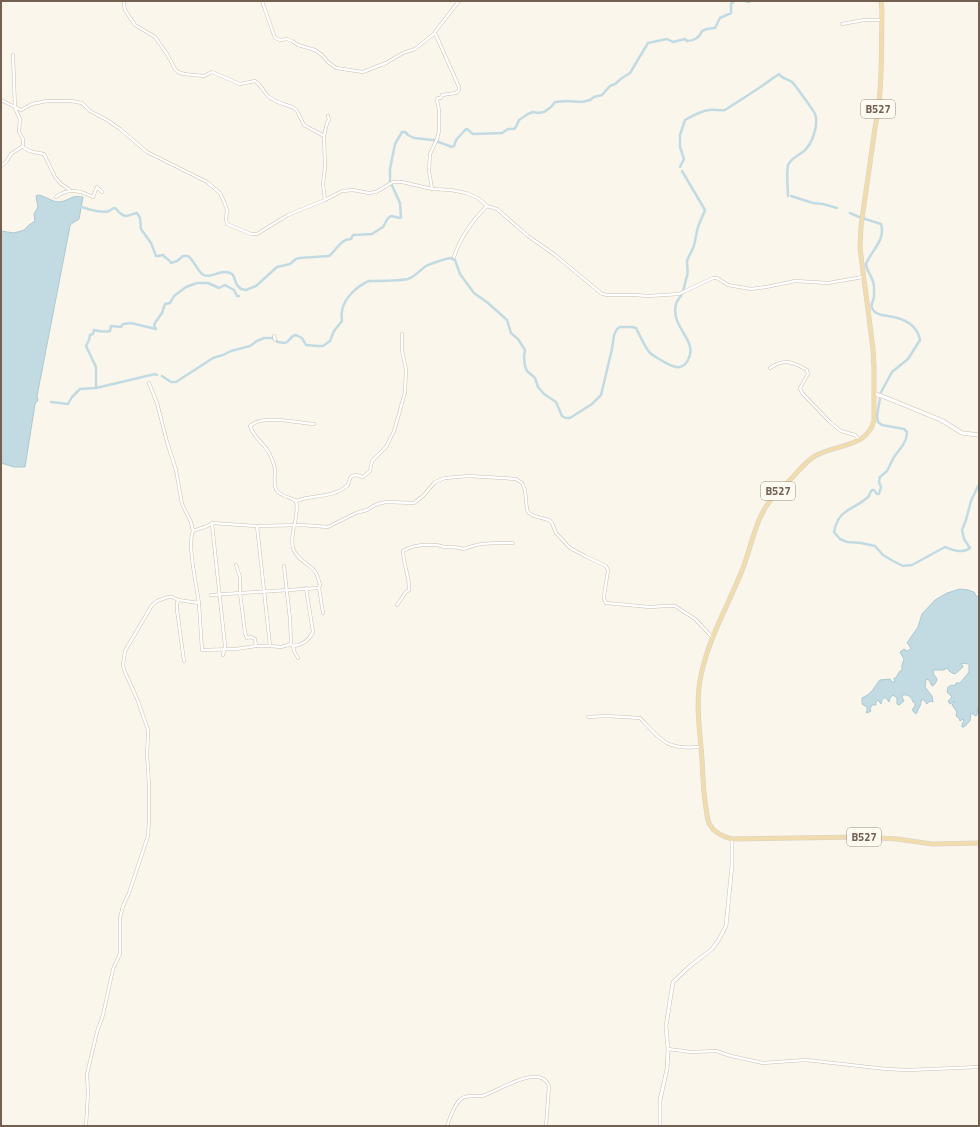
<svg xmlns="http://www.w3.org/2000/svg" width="980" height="1127" font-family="'Titillium Web',sans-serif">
	<rect width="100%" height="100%" fill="#faf6ec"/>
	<g fill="#c2dbe2" stroke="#aac9d3">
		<path d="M37 195C44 195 50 201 58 202 64 202 68 199 73 197 76 196 79 197 83 197L79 219 71 224 70 226 37 396 38 400 35 404 25 467H14L1 463V231L14 233 21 231 24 230 29 225 35 221 34 214 38 207 36 197Z"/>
		<path d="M960 589 968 590 974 592 977 597 979 596V707L977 708 978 710 977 711 978 712 976 716 971 713 970 721 964 727H962V725L964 720 963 719 960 721 959 718 956 716 957 712 952 705 955 701 950 704 948 701 952 697 947 692 948 687 952 685 955 686 956 683H960L969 672V664L961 663 963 667 955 674 952 673 951 672 949 671 948 668 943 670H933L934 675 936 677 937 680C936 682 935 685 932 686L929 680 926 679 925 687 932 696 933 702 930 701 927 704 924 700 922 699 920 706 916 714 912 710 915 706V703L913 702C912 698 908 694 903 695L902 697 904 701 899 705 897 704V698L893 695 890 698 889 702 886 698C882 697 882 701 881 704L878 700 876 702V705H872L870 709 871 711 867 713 866 712 867 711V707L862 704V698C873 693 873 688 880 680L890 679 892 682H895L894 678H896L899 672 902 670V665L904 659 900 652 904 649 907 651 911 649 909 645 907 643 918 627 922 614 935 600 947 593Z"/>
	</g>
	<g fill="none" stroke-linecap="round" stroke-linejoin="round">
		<g stroke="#c2dbe2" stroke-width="2.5">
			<polyline points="745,1 749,2 750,1"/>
			<path d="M680 167 684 159 680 147V135L685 120C692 116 701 111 709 110 715 109 720 111 725 110L759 88 779 74C782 79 788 79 792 82 795 85 814 111 815 114 819 125 812 144 804 151 798 156 791 158 788 165 786 175 788 187 788 196"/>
			<polyline points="791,196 813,203 823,204 837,208"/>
			<path d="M81 207C89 209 101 214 109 211 111 210 113 208 115 208 117 209 118 212 120 213 126 219 130 214 137 213L140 218 141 229 151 243 156 256H158L163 255C165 258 169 259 171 263L177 261 183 256H188C194 261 197 269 202 274 209 279 217 272 224 272 227 272 231 273 233 275L237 285 241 289 246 290 256 286 277 267 290 264 296 259 299 258 329 256C337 250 340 239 351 239L353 235 372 234 383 227 388 218 391 216 400 218 401 217 400 203 390 181V169L395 144 402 132H405L408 135 414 138 433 140 452 147 454 146 456 140 466 129H467L473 134 502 133 508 129H514L516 127 519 120 528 114 533 112 538 113 544 112 551 107 555 102 566 101 582 102 590 100 594 97 602 95 610 86 615 84 622 78 630 73 648 43 667 39 673 42 685 39 687 41C694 41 700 37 702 31L707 29 715 28 720 18 731 13V4L734 1"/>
			<path d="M850 213 859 217 881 224C886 240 871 251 866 264 867 273 874 278 874 287 874 290 874 294 874 297 873 302 869 307 874 311 877 315 883 315 888 316 903 318 917 324 920 340L908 359 892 372 880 394"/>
			<path d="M162 376 171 382H176L213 358 223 355 231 351 250 346 257 341 264 338H272L278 342 285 343 287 342 293 336 296 335 302 338 306 345 318 346H323L330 341 334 331 342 321C342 318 341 314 342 311 344 298 357 286 369 281 380 281 397 281 408 279 415 277 420 270 426 266 434 262 442 260 450 258L455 260 460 274 474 293 488 303 507 320 511 333 518 339 525 350 524 357 525 366 527 371 535 378 538 387 544 394 556 402 562 416 566 418H570L592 404 601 395 612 349 614 335 617 329 620 327H632L636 328C640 336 644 345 649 352 652 355 656 357 659 359 668 364 681 374 688 360 699 340 670 328 676 304 677 300 680 298 682 294 684 289 685 284 686 279 689 274 687 267 687 261 688 257 693 250 694 245 696 239 696 233 698 227 700 221 703 216 705 210L682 171"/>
			<path d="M96 388V367L86 346 89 340 90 335 93 334 94 330C100 332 104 332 110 331L111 326 121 327 123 324 131 323 156 329 154 325 155 323 162 313 165 304 170 303 174 296 186 287 197 283H208L219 288 225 285 234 290 237 296H239"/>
			<path d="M880 398 877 416 878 422 882 425 904 429 907 432 906 439 903 445 894 457 887 471 880 477 879 482 881 487 879 494H877L874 490H872L870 493 869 496C854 511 839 507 834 532L840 539 847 542 861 543 875 546 883 555 893 561 903 566 912 565 945 547C953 550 962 554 970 548L964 539 962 530 966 520 971 501 979 484"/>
			<polyline points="51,402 68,404 72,397 80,389 96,388 155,374 157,375"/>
		</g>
		<g stroke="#ccbfb3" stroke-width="3.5">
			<g id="minor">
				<path d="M124 1V5L125 10 135 25 155 37 167 54 175 69 178 72 184 74 204 76 212 72 240 84 255 81C261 85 263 91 268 96 275 103 286 104 294 108L297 111 304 125 324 136 325 167 323 184 325 200"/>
				<polyline points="262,1 275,38 280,40 287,39 292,41 298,45 315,50 322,55 328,62 336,68 363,72 386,63 403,53 415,49 435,33 459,87 459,90 456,93 442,95 441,98 438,98 437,100 439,110 439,131 437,139 430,154 429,171 432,189"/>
				<polyline points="842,24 864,20 882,20"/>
				<polyline points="435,32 459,1"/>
				<path d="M13 55 15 108 20 119 19 132 23 139V147C29 153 37 152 44 154L55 177 61 184 70 190"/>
				<polyline points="1,100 21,110 32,104 47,101 71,101 82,103 90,111 107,120 120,129 147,152 207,182 220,193 225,204 227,210 226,219 227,224 251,234 257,234 288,215 325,200 342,191 353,190 369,193 376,192 393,182 402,182 432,189 451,190 466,193 478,198 487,206 497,209 528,236 555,255 602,294 608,295 635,295 648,296 679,294 713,278 717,278 728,285 751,289 766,287 795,281 828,283 863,277"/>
				<polyline points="324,136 327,123 329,120 328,116"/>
				<polyline points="1,166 6,162 11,154 23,146"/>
				<path d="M56 197C68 187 81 191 93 197L97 187 102 192"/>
				<path d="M454 257C460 238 473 220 487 206"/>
				<polyline points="274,336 275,340"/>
				<path d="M770 368C785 358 793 362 807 370L808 374 800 388 802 393 830 422 841 431 855 435 859 439"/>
				<polyline points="149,383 157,403 167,442 176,470 182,504 191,522 193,531"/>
				<path d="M314 424C297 423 263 414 250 426 254 439 267 445 271 457 273 461 274 465 275 469 275 476 273 485 277 491 282 497 291 497 296 501 300 516 289 532 293 548 297 561 312 565 316 573 318 577 319 581 320 585L319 588 323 613"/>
				<path d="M296 501C314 494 332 499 348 485L350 478 352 476 356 475 363 477 370 471 372 461 386 447 394 431 399 414 405 392 406 370 402 350V334"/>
				<polyline points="212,524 225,646 223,655"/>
				<polyline points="257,526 270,646"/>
				<polyline points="236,565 240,577 240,593 245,633 247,638 251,637 255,639 256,646"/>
				<polyline points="284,566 290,619 291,644 293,646 294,651 298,658"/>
				<polyline points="211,595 319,588"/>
				<polyline points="178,600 177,604 177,610 184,661"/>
				<path d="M397 605 406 592 409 590C410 577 403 564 403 551 412 545 424 544 436 545 439 545 442 547 445 547 453 548 455 546 464 549 480 542 496 543 513 543"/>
				<path d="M291 644 281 647 270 646H256L236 649 202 650C201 635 200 619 199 604 197 586 187 546 193 531 199 528 207 528 212 523L257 526 302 525 328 527 356 513 367 510 375 505 381 503 387 502 414 503 423 496 435 482 445 478 469 476 516 479 522 483 525 490 527 510 529 513 534 516 549 520 552 523 556 533 570 548 585 556 606 566 608 570 604 596V599L606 603 650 607 666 606H675L695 619 713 638"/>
				<path d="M293 646C302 645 309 641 313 632L306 588"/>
				<path d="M588 717 606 716 640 718C662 741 666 750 700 747"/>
				<polyline points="668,1049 691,1052 716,1051 731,1056 763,1063 806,1060 886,1069 908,1070 979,1067"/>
				<polyline points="86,1126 88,1093 87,1074 97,1032 103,1015 113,969 120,954 120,918 123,906 129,893 148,836 149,819 149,784 147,754 148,735 148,730 138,701 124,670 123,665 125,651 152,605 157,601 168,597 172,597 178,600 199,603"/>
				<path d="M447 1126C450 1118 454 1104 461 1099 467 1094 476 1097 482 1096 497 1092 540 1062 549 1086L546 1126"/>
			</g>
		</g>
		<g stroke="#ccbfb3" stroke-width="4">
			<polyline id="tertiary" points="660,1126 660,1100 667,1069 668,1049 666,1026 673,982 689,967 712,949 718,941 726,926 732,865 732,839"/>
		</g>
		<g stroke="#cec0b1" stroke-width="4.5">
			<polyline id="secondary" points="874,394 882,396 941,420 962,433 979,435"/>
		</g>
		<g stroke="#d8d2ce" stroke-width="5">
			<path id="primary" d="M881 1 882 10C881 49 883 90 875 128L861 226 860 248 873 349 874 367V420C868 448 835 444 815 456 805 462 797 473 789 481 782 488 775 493 770 501 756 518 751 547 743 568 729 604 709 637 701 675 695 704 700 731 702 759 703 776 703 791 706 808 707 814 707 820 710 825 715 834 724 837 732 839L860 837 897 839 932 844 979 843"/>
		</g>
		<use href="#minor" stroke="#fff" stroke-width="2.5"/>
		<use href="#tertiary" stroke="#fff" stroke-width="3"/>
		<use href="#secondary" stroke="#fff" stroke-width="3.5"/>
		<use href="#primary" stroke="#f0dcad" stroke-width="4"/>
	</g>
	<g text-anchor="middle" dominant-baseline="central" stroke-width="3.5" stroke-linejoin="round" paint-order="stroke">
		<g fill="#fdfaf2" stroke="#9c8e81" stroke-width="1">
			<rect x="861" y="100" width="34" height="18" rx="3"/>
			<rect x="761" y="482" width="34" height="18" rx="3"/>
			<rect x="847" y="828" width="34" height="18" rx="3"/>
		</g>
		<g font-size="11" font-weight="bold" fill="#736051">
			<text x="878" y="109">B527</text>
			<text x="778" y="491">B527</text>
			<text x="864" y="837">B527</text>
		</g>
	</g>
	<rect width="980" height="1127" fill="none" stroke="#736051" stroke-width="4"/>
</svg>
